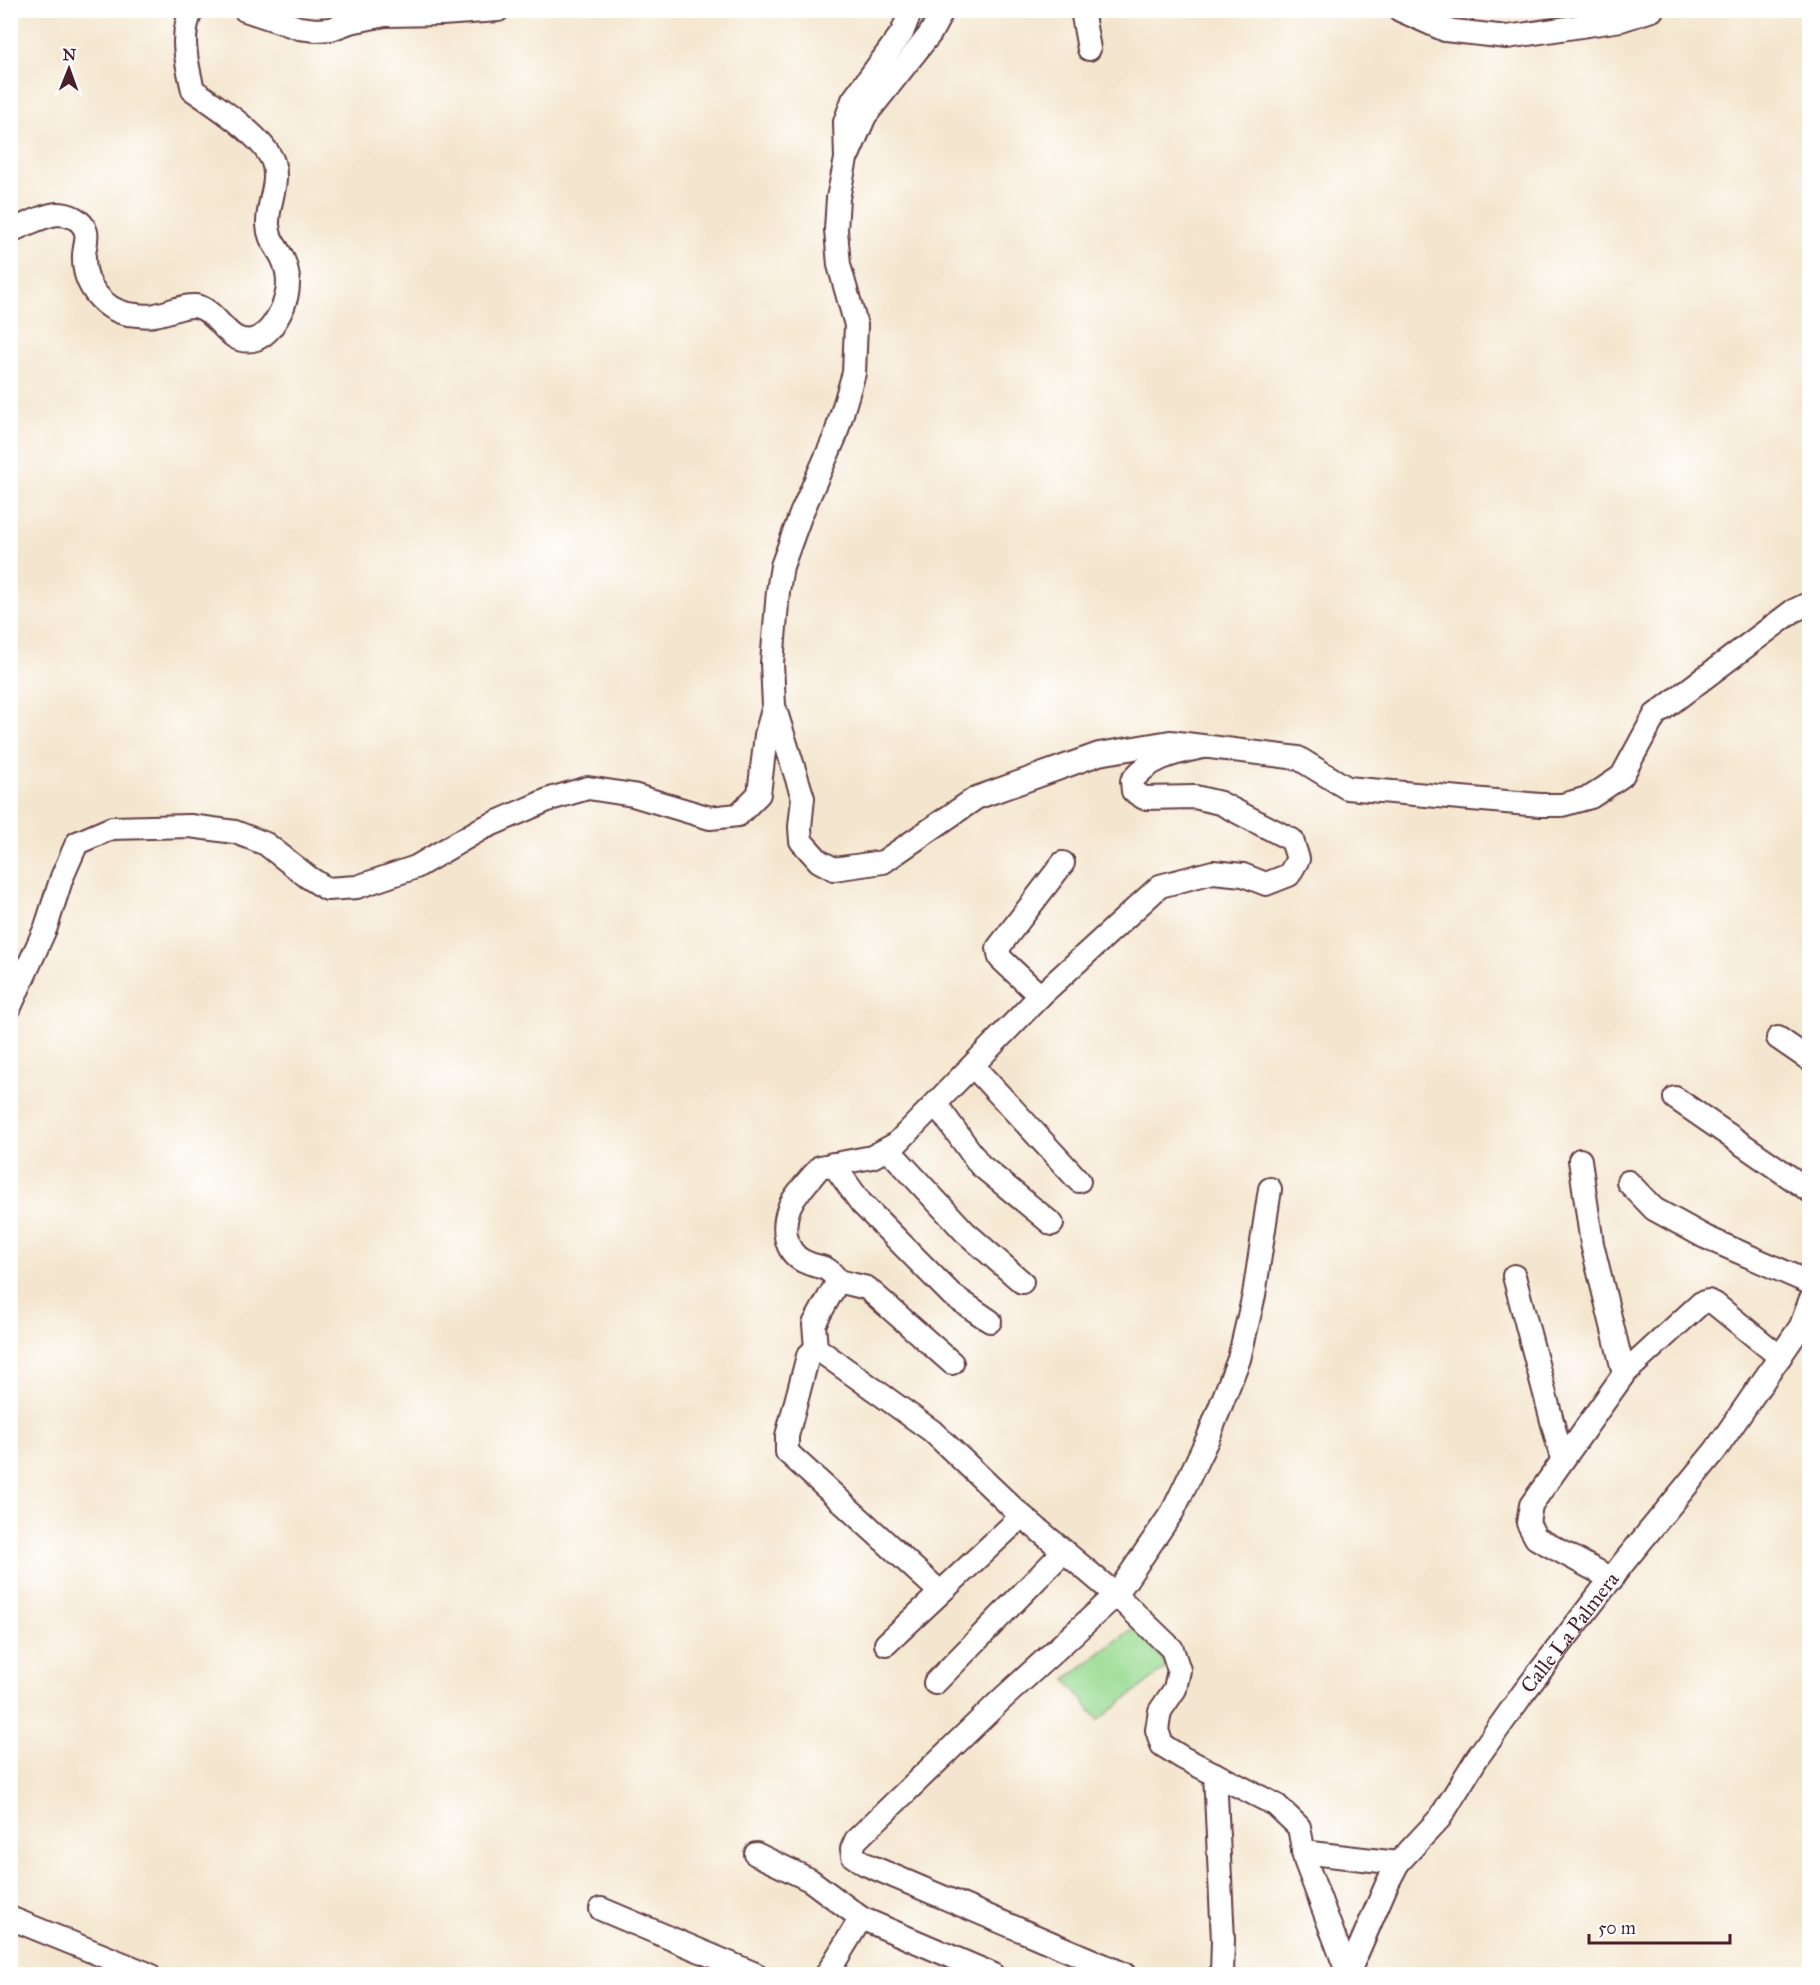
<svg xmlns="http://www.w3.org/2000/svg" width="1820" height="1985" font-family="'IM FELL Great Primer',serif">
	<rect width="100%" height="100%" fill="#fff"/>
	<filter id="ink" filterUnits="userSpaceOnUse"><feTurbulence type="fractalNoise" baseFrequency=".0167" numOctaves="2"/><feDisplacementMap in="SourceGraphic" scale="12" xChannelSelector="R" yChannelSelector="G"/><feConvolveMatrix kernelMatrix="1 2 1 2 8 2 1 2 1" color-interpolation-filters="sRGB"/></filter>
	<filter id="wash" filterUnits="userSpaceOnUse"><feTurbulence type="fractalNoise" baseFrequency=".008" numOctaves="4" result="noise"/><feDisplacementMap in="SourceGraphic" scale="24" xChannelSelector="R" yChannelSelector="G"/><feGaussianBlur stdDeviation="1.35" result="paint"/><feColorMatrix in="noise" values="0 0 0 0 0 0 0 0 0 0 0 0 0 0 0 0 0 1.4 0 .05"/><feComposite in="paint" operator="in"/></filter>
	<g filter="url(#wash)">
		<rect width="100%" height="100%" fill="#f4e6ce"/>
		<polygon fill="#9adb92" stroke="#727d5e" stroke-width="1.5" points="1136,1626 1168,1666 1098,1720 1066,1679"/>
	</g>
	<g filter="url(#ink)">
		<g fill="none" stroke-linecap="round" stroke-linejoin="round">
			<g stroke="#643d43" stroke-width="26">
				<g id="minor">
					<polyline points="245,10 299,28 316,30 331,29 350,22 385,15 442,14 498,10"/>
					<polyline points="1082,10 1089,49"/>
					<polyline points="1400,10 1445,30 1507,37 1621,20 1652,10"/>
					<polyline points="849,153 865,116 930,34 943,10"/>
					<path d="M10 231C26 225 41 216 57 214 69 214 82 219 86 232 88 241 83 250 84 259 84 284 102 309 128 314 136 315 148 317 155 315 168 313 182 305 195 306 219 309 227 349 256 339 268 334 274 324 280 313 290 294 291 276 282 257 275 244 269 240 268 225 267 203 280 184 273 162 264 137 215 105 193 90 187 64 179 35 192 10"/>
					<polyline points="774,706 803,798 800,827 801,841 819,861 834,869 883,862 976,798 1099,754 1170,742 1298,758 1347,788 1540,805 1562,805 1591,797 1622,776 1655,715 1793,611 1810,603"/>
					<path d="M1203 747C1176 753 1150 757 1132 781L1133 791 1144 798 1195 797 1220 803 1292 840 1298 859 1289 875 1266 884 1243 875 1213 872 1160 886 1040 996 896 1144 872 1157 820 1167C812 1177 792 1198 789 1208 782 1227 784 1251 803 1261 820 1270 825 1262 838 1281L814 1324 816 1348 932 1431 1015 1510 1116 1595 1172 1649 1179 1670 1175 1689 1160 1711 1157 1730 1162 1745 1183 1758 1276 1805 1299 1827 1305 1860 1348 1974"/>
					<polyline points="1040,996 1000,958 998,948 1063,863"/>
					<polyline points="10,1007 46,927 62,877 77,843 112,828 190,826 235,832 266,844 308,877 327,889 357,887 416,867 481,829 550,799 588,788 633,795 710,818 738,815 759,794 766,735 774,706 772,663 778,591 782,566 801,514 835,437 854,373 856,325 839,265 836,230 838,198 846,159 845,122 853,100 902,33 911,10"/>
					<polyline points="1778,1038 1810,1060"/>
					<polyline points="973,1066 1079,1181"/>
					<polyline points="1675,1098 1810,1191"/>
					<polyline points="936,1104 980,1165 1052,1224"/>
					<polyline points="888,1149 965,1232 1022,1282"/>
					<polyline points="1580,1160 1592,1244 1624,1374"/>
					<polyline points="833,1164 861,1203 952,1295 990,1321"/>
					<polyline points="1628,1182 1654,1209 1705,1237 1810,1283"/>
					<polyline points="1514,1276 1562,1459"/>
					<polyline points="838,1281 867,1288 952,1363"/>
					<polyline points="816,1348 808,1356 787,1436 787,1452 940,1592"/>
					<polyline points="1612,1579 1536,1538 1528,1523 1531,1505 1624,1374 1701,1303 1708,1301 1715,1304 1780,1357"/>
					<polyline points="886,1644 1022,1516"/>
					<polyline points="935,1683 1064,1551"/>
					<polyline points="1215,1774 1223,1940 1222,1974"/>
					<polyline points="1303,1852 1398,1863"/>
					<polyline points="756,1854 810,1880 861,1918 992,1974"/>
					<polyline points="601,1909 755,1974"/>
					<polyline points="10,1918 148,1974"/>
					<polyline points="827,1974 861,1918"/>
					<polyline points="1124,1974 865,1864 853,1856 852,1849 856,1840 1002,1699 1116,1595 1173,1511 1208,1438 1239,1359 1254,1295 1270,1189"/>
					<path id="s1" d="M1348 1974 1387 1884 1398 1863 1440 1818 1477 1758 1524 1692 1624 1562 1715 1451 1801 1326 1810 1301"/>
				</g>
			</g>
			<use href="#minor" stroke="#fff" stroke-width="22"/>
		</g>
	</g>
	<g text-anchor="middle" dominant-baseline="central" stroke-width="4.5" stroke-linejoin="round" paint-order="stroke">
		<g font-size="21" fill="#4a1f2b" stroke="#fff">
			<text stroke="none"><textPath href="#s1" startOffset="410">Calle La Palmera</textPath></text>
		</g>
	</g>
	<rect width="1820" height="1985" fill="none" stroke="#fff" stroke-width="36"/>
	<g transform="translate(69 69) rotate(1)" stroke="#ffffff" stroke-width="4.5" paint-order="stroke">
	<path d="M0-4.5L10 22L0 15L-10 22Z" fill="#4a1f2b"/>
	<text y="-9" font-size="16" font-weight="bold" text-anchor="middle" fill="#4a1f2b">N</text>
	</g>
	<path d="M1589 1934v9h141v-9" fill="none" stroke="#4a1f2b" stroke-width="3"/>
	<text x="1598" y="1934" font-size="18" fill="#4a1f2b" stroke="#ffffff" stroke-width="4.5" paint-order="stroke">50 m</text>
</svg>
